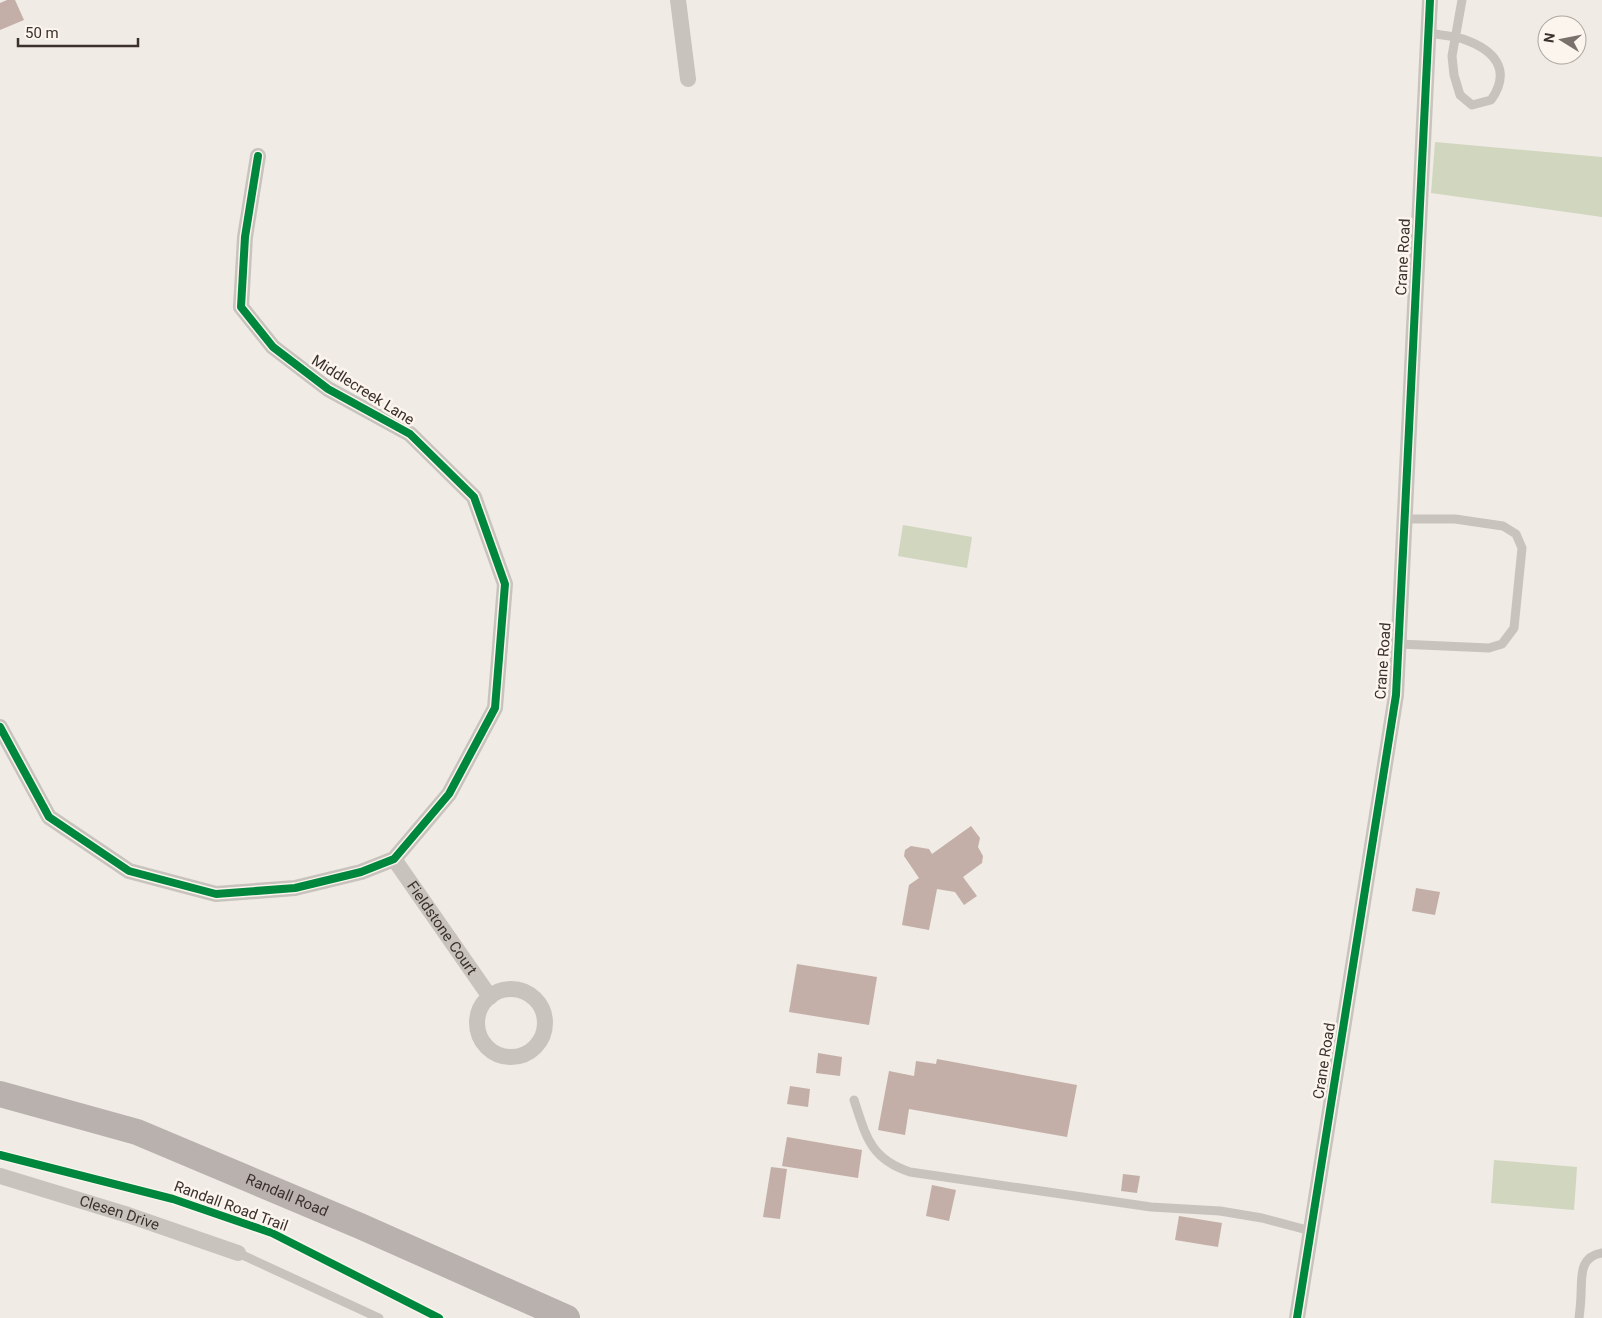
<svg xmlns="http://www.w3.org/2000/svg" width="1602" height="1318" font-family="Roboto,sans-serif">
	<rect width="100%" height="100%" fill="#f0ebe5"/>
	<g fill="#d1d6bf">
		<polygon points="1435,142 1602,157 1602,217 1431,193"/>
		<polygon points="903,525 972,537 967,568 898,556"/>
		<polygon points="1494,1160 1577,1167 1574,1210 1491,1203"/>
	</g>
	<g fill="#c3afa7">
		<polygon points="7,0 15,0 24,20 0,30 0,3"/>
		<polygon points="971,826 980,838 978,847 983,856 982,863 963,877 977,896 964,905 955,892 937,889 929,930 902,925 909,885 919,878 904,856 905,850 911,846 929,849 932,854"/>
		<polygon points="1416,888 1440,892 1435,915 1412,911"/>
		<polygon points="797,964 877,977 869,1025 789,1012"/>
		<polygon points="818,1053 842,1057 840,1076 816,1073"/>
		<polygon points="937,1059 1077,1085 1067,1137 909,1109 905,1135 878,1130 889,1071 914,1076 916,1061 936,1064"/>
		<polygon points="790,1086 810,1089 808,1107 787,1104"/>
		<polygon points="787,1137 862,1150 858,1178 782,1166"/>
		<polygon points="771,1167 787,1169 780,1219 763,1217"/>
		<polygon points="1123,1174 1140,1176 1137,1193 1121,1191"/>
		<polygon points="932,1185 956,1190 949,1221 926,1216"/>
		<polygon points="1179,1216 1222,1223 1218,1247 1175,1240"/>
	</g>
	<g fill="none" stroke-linecap="round" stroke-linejoin="round">
		<g stroke="#c9c3be" stroke-width="9">
			<path d="M1429 33C1440 35 1453 36 1463 39 1495 50 1512 70 1491 100L1472 105 1460 95 1454 75 1452 56 1462 0"/>
			<polyline points="1399,644 1489,648 1502,644 1514,628 1522,548 1516,534 1503,526 1455,519 1405,519"/>
			<path d="M854 1100C866 1136 870 1159 910 1172L1151 1207 1220 1211 1262 1218 1311 1231"/>
			<polyline points="238,1253 379,1318"/>
			<path d="M1579 1318C1580 1310 1581 1302 1581 1294 1582 1276 1579 1257 1602 1253"/>
		</g>
		<g stroke="#c9c3be" stroke-width="16">
			<polyline points="678,0 688,79"/>
			<polyline points="0,727 49,817 129,871 216,894 295,888 361,872 394,859 449,794 495,708 505,584 474,497 410,434 328,389 273,347 241,307 245,237 258,156"/>
			<path id="s1" d="M394 859 490 997"/>
			<circle cx="511" cy="1023" r="34"/>
			<path id="s2" d="M0 1176 128 1215 238 1253"/>
			<polyline points="1297,1318 1396,695 1430,0"/>
		</g>
		<path stroke="#b8b1ad" stroke-width="26" id="s3" d="M0 1094 137 1132 360 1226 567 1318"/>
		<g stroke="#fbf5ee" stroke-width="11">
			<g id="cycleway">
				<polyline points="0,727 49,817 129,871 216,894 295,888 361,872 394,859 449,794 495,708 505,584 474,497 410,434 328,389 273,347 241,307 245,237 258,156"/>
				<polyline points="0,1155 173,1199 272,1233 439,1318"/>
				<polyline points="1297,1318 1396,695 1430,0"/>
			</g>
		</g>
		<use href="#cycleway" stroke="#00873e" stroke-width="8"/>
	</g>
	<g text-anchor="middle" dominant-baseline="central" stroke-width="5" stroke-linejoin="round" paint-order="stroke">
		<g font-size="15" fill="#3b302b" stroke="#fbf5ee">
			<text transform="translate(1403 257) rotate(-87)">Crane Road</text>
			<text transform="translate(363 390) rotate(32)">Middlecreek Lane</text>
			<text transform="translate(1383 661) rotate(-86)">Crane Road</text>
			<text stroke="none"><textPath href="#s1" startOffset="84">Fieldstone Court</textPath></text>
			<text transform="translate(1324 1061) rotate(-81)">Crane Road</text>
			<text stroke="none"><textPath href="#s3" startOffset="305">Randall Road</textPath></text>
			<text transform="translate(231 1206) rotate(20)">Randall Road Trail</text>
			<text stroke="none"><textPath href="#s2" startOffset="125">Clesen Drive</textPath></text>
		</g>
	</g>
	<g transform="translate(1562 40) rotate(280)"><circle r="24" fill="#fbf5ee" stroke="#aea6a0"/>
	<path d="M0-4L9 19L0 12L-9 19Z" fill="#7a716c"/>
	<text y="-8" font-size="14" font-weight="bold" text-anchor="middle" fill="#3b302b">N</text>
	</g>
	<path d="M18 38v8h120v-8" fill="none" stroke="#3b302b" stroke-width="2.5"/>
	<text x="25" y="38" font-size="15" fill="#3b302b" stroke="#fbf5ee" stroke-width="4" paint-order="stroke">50 m</text>
</svg>
